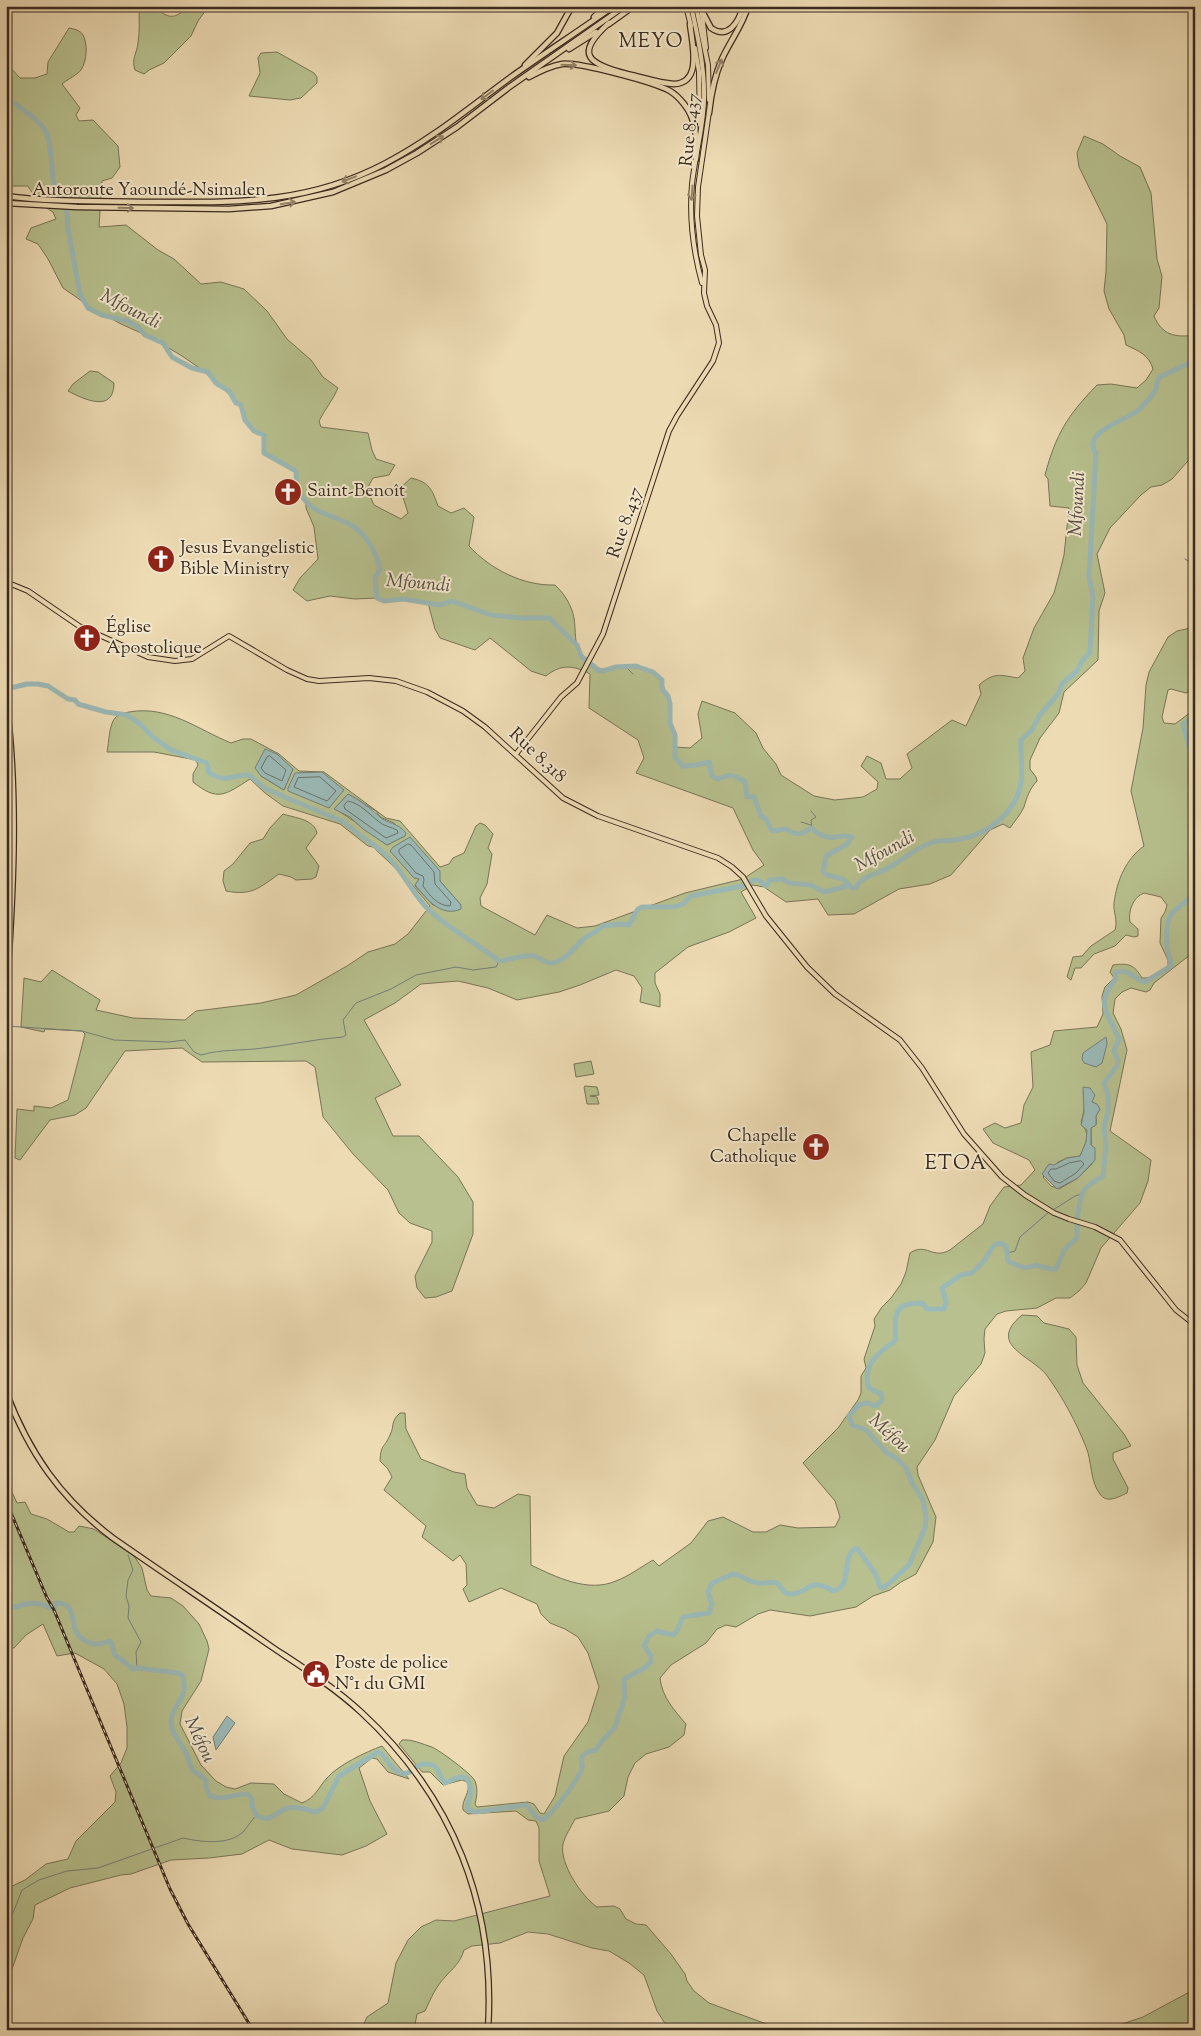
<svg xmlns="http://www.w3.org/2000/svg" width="1201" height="2036" font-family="'Sorts Mill Goudy',serif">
	<rect width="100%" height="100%" fill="#eddbb4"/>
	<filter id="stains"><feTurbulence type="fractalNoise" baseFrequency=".004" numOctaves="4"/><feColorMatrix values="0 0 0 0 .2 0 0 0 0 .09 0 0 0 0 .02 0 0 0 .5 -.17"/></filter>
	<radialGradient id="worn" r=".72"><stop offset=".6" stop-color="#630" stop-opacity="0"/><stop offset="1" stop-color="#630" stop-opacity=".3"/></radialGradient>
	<g fill="#b7c08e" stroke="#797556" fill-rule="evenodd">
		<path d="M139 6H155C157 11 160 11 164 14 175 20 180 13 189 6L208 7 198 21 191 36 164 63 149 70 144 74 135 70C131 59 137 53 138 43 140 31 139 18 139 6Z"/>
		<path d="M69 28C74 29 80 30 83 35 88 44 87 61 81 70 77 75 68 79 62 84L80 108 76 115 79 121 93 120 118 146 120 167 112 178 102 181 99 227 126 225 158 250 174 259 201 284 221 282 244 289 267 311 287 339 311 360 323 377 338 388C333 400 325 409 319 421L321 427 368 433 372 450 376 459 395 465 389 475 373 478 367 489 374 505 401 519 408 513 400 488 411 478C429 482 432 489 438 506L451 513 464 508 474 517 469 546C490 569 523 586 555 585 564 593 572 606 574 618 576 630 574 646 581 656 583 659 588 661 591 663 607 677 615 664 635 666 645 667 654 674 662 680 663 689 668 694 670 703 671 710 669 717 671 723 673 732 675 738 675 747L690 748 702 738 698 714 702 701 735 713 756 733 763 748 776 764 781 775 814 796 835 800 863 797 877 789 878 782 861 766 867 756 881 763 886 779H900L912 768 907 754 952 720 966 726 981 694 979 685C994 672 1000 675 1018 678L1025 671 1023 658 1034 628 1054 593 1059 575 1064 555 1069 508 1050 506 1048 479 1045 475C1056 434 1067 416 1097 385L1111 384 1137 388 1146 380 1153 369C1149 355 1139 351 1126 345L1124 335 1109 309 1104 291 1106 272 1107 224 1079 167 1077 153 1084 136 1103 144 1120 156 1140 167 1151 193 1157 259 1162 276 1159 308 1154 316C1162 335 1175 338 1195 335V453L1172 479 1162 485 1151 487 1141 495 1110 528 1097 554 1105 593 1099 611 1098 660 1064 692 1059 713 1040 738 1030 760V769L1036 777 1037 781C1029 790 1027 797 1024 807 1021 814 1014 822 1010 828L1003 824 990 830 951 875 930 884 899 889 854 914 828 915 818 899 786 902 764 887 753 885 741 892 756 918 729 932 688 947 655 973V983L660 994V1007L640 1002 642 988 634 976 616 970 580 985 559 992 517 1000 488 988 458 981 421 984 395 1003 364 1020 401 1085 375 1098 393 1136H419L458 1177 473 1202V1234L452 1291 436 1297 425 1298 417 1288 415 1276 432 1242V1231L410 1223 399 1213 388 1190 353 1154 323 1117 315 1067 306 1061 202 1062 182 1048 125 1051 86 1108 75 1115 50 1120 20 1160 15 1158 17 1109 34 1111V1106L51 1108 68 1100 85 1034 82 1031 45 1029 44 1032 21 1027 24 978 41 982 52 970 100 1000 96 1010 133 1018 185 1020 196 1011 261 1003 296 995 347 966 368 952 395 944 408 934 430 906 409 881 373 847 368 846 340 824 283 806 265 793 250 779C225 795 218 802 193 782V774L198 765 196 760 154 752H107C109 742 109 725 115 718 118 714 124 713 129 712 168 705 197 729 231 743L243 739H251L279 754 299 771 324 772 386 818 400 821 440 867 449 864 453 858 464 853 476 826 480 823 485 825 493 834 488 848 492 854 487 884 480 898 481 906 535 935 547 915 577 928 595 926 685 893 743 879 764 865 753 850 733 808 636 773 644 758 638 740 589 708 590 674C573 665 561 664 546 676L531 671 490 638 475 650 440 638 435 629 428 603 404 599 384 601 377 598 355 599 330 596 307 601 293 590 300 578 318 559 314 527 306 508V500L298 489 296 471 264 453V435L254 431 245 420 241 405 201 369 182 356 152 338 121 324 92 308 63 288 48 259 38 244 26 239 31 228 56 219 53 212C46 209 31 193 28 186H6V35L12 54 9 66 20 78H35L47 74 48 62ZM293 769 284 790 261 776ZM348 794 376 811 380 817 394 823 405 836 387 845C371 833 352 819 335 809ZM406 868 439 876 440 881 461 905H433L415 886 419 879 414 878Z"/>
		<polygon points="277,52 314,73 317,77 317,83 301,98 290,100 249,96 260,73 258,58 261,53"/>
		<path d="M90 371 98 372 114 383C114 413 85 400 68 391L73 384Z"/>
		<path d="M1195 627V689L1186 693 1171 689 1168 690 1162 717 1164 723 1175 724 1195 709V909C1185 933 1197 934 1194 954L1186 958 1154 983 1150 990 1146 992 1131 988 1122 992 1115 999 1113 1013 1121 1029 1127 1050 1110 1131 1151 1160 1148 1181 1140 1203 1101 1248 1086 1283 1079 1291 1070 1298H1056L1037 1308 1006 1311 997 1314 985 1329 984 1339 985 1353 981 1364 954 1396 935 1440 917 1467 918 1475 936 1517 933 1542 916 1574 901 1582 890 1590 873 1596 856 1607 810 1616 770 1610 758 1614 736 1627 726 1625 717 1629 706 1643 671 1665 660 1678C662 1697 674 1710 686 1724L684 1735 669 1747 646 1754 635 1763 628 1777 624 1796 609 1811 575 1819C571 1827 565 1836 563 1844 559 1863 582 1897 597 1907L614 1906 620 1909 626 1919 636 1924 646 1925 671 1954 685 1974 687 1981 694 1991 709 2003 783 2030H673L664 2022 657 2011 644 1975 629 1963 609 1951 592 1948 548 1934 528 1932 500 1943 472 1946 464 1950C460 1963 454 1967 446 1976 436 1986 431 1998 425 2011L417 2014 414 2030H361L367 2017 388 2003 396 1963 408 1940 421 1927 436 1920 454 1921 550 1896 539 1861V1828L536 1821 528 1820 516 1811 468 1814 463 1810C461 1799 472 1792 467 1782L462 1780 443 1785 430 1772H422L399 1744 402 1740C412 1739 422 1744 432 1747 439 1750 472 1774 475 1781 478 1789 477 1796 475 1804L477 1807 528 1802 534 1804 540 1813 544 1814 555 1796 564 1756 588 1722 599 1687 588 1653 578 1637 565 1629 550 1623 541 1614 537 1604 501 1588 469 1602 463 1589 467 1585 466 1564 460 1555 453 1561 422 1537 426 1526 384 1490 392 1477 388 1469 380 1461C381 1443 384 1449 390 1435 395 1425 390 1422 400 1413H405L406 1429 421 1459 454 1472 465 1474 467 1488 477 1505 494 1508 518 1494 530 1496 531 1565C556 1577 588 1593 616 1581 629 1576 641 1567 653 1560L659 1566 691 1543 708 1521 723 1517 753 1532H766L780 1525 798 1528 835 1527 840 1517 835 1501 803 1463 838 1428 858 1400 861 1393V1376L866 1368 864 1359 875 1326 874 1319 882 1307 891 1298 901 1284 906 1272 910 1253C927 1242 932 1260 950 1250L983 1224 990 1206 1004 1187 1021 1185 1035 1170 1029 1160 993 1143 983 1129 995 1123 1005 1128 1021 1123 1024 1105 1033 1087 1031 1052 1050 1045 1054 1031 1097 1027 1103 1014 1102 996 1105 987 1114 978 1110 972 1113 965C1128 963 1134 964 1142 978 1151 979 1161 972 1168 966V960L1160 943 1161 918 1165 912 1167 905 1161 897 1144 893C1133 897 1128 911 1130 922L1138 929V936L1134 937 1126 935 1115 946 1094 954 1081 968H1075L1071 980 1067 977 1073 957 1082 956 1091 946 1115 930C1118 920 1113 912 1114 903 1117 880 1126 859 1144 846L1131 791 1143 728 1146 685 1149 672 1168 637 1177 631ZM1083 1092 1100 1109 1096 1116V1125L1091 1128 1092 1164 1078 1178 1059 1189 1051 1186 1043 1177 1058 1162 1067 1158 1080 1156C1086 1143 1091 1135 1081 1122 1084 1113 1086 1102 1083 1092Z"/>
		<path d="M283 814C295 818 314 819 317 833L306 848 319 866 316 877 312 879 296 880 291 877 279 874C259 888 252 896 226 891L223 881 224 871 233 864 250 843 263 839 270 828Z"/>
		<polygon points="591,1061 594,1074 576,1077 574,1064"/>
		<polygon points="585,1086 597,1087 599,1095 590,1096 597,1097 599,1104 587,1104 584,1087"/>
		<path d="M1022 1315 1037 1316 1044 1323 1069 1329 1076 1337 1077 1365 1083 1383 1124 1434 1131 1446 1113 1453V1459L1128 1488 1127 1493C1118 1497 1107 1504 1100 1494 1090 1482 1092 1461 1086 1447 1076 1422 1063 1398 1048 1377 1034 1356 985 1346 1022 1315Z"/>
		<path d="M6 1479 17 1503 25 1502 31 1514 47 1519 69 1532H74L79 1526 94 1529 134 1556 142 1568 147 1590 151 1596 171 1598 183 1606 199 1624 207 1641 209 1649 201 1681 182 1711 180 1724 201 1765 216 1781 226 1787 235 1789 251 1783 274 1784 284 1794 302 1803C315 1798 318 1788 327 1778 338 1765 366 1752 382 1746L409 1779 388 1772 377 1759 372 1758 359 1768 370 1801 387 1834 366 1846 342 1855 292 1849 269 1840 242 1854 209 1858 171 1860 131 1874 121 1875 70 1888 35 1905 33 1919 23 1938 6 1986V1889L25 1880 46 1864 68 1859 76 1841 115 1802 116 1792 110 1776 121 1763 127 1748V1727L124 1704 117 1684 104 1669 75 1653 57 1656 43 1624 26 1635 14 1648H6Z"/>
		<polygon points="1195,1989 1195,2030 1104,2030 1143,2017"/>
	</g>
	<g fill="#9bb9b6" stroke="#758079">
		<polygon points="265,749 277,754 293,769 284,790 261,776 255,768"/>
		<polygon points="322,772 344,790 329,808 288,791 288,788 295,773"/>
		<path d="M348 794C361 801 369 807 380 817 388 824 397 822 406 833L405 836 387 845 363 829 350 817 334 809Z"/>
		<path d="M410 837 440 871V881L461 905V909C441 918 427 899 415 885L419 879 414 878 390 851 393 847Z"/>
		<polygon points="1106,1037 1107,1044 1102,1063 1096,1067 1084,1063 1082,1059 1083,1053"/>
		<polygon points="1083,1087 1090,1088 1095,1095 1092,1102 1097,1104 1100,1109 1096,1116 1096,1125 1091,1128 1091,1145 1095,1148 1095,1160 1078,1178 1057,1189 1042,1174 1049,1164 1054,1165 1067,1158 1080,1156 1086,1142 1087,1130 1081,1125 1084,1112"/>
		<polygon points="227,1716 235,1723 216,1750 213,1737"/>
	</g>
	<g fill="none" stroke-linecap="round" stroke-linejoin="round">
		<g stroke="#6b726a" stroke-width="1">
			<polygon points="270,756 286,770 282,781 265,773 261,768 267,757"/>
			<polygon points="320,777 336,791 327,801 294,787 298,778"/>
			<path d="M348 801C360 803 369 814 378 821 383 826 391 827 397 830L398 833 386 838 345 809 344 806Z"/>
			<path d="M408 844 411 845 434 872 435 884 451 902 450 906C438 906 429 895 423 886L424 880 423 876 416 873 399 853V850Z"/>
			<polygon points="1081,1161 1084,1164 1076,1173 1060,1183 1054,1181 1048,1173 1051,1169 1056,1169 1069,1163"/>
		</g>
		<g stroke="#758079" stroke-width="1">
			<polyline points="1185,559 1195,565"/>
			<polyline points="626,667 633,674"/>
			<polyline points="801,822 811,825 812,828 811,820 816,817 811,811"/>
			<path d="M6 1026 82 1031 114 1040 169 1042 185 1040 194 1052 201 1055C221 1049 242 1051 263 1048 290 1045 315 1039 343 1037L346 1035 343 1020 356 1003 391 989 416 975 456 967 473 970 496 967 499 961"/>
			<polyline points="1053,1210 1075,1196 1082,1194"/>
			<polyline points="1007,1253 1015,1251 1020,1237 1049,1212"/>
			<polyline points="128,1555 133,1570 128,1580 126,1596 129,1606 128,1618 141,1642 136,1652 137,1668"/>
			<path d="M6 1931 22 1890 39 1880 67 1871 98 1868 183 1838C201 1842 229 1846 244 1831 248 1826 252 1820 256 1815"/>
		</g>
		<g stroke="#9bb9b6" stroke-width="5">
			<path d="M6 98C19 107 36 117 45 130 52 140 51 171 54 184 57 199 70 206 67 223L80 294 88 308 102 315 127 321 138 327 145 335 163 343 172 357 192 368 208 372 216 383 229 391 236 403 241 405 245 420 254 431 264 435V453L296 471C297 477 295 483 298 490 310 514 331 514 351 525 365 533 377 553 380 569L375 578 377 598 384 601 404 599 440 605 452 601 491 615 520 618H549L577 645 581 656 598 670 603 671 616 667 636 666 653 672 662 680V689L668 696 670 704V723L675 735V757L683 766 696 765 709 762C712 770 708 776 718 779 730 774 734 774 745 782L747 797H754L761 816 766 819 772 831 786 829C796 836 802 835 811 828 832 846 835 832 852 837L847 844 826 856 823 872 827 875 843 879 852 888H856C860 877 874 875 884 870 901 862 918 845 938 841 945 840 953 841 961 839 988 834 1017 812 1021 782 1023 769 1020 754 1021 740L1032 730 1039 716 1058 694 1062 684 1077 671 1082 661 1090 652 1093 597 1089 577 1096 453C1080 432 1128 420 1140 409 1145 403 1151 397 1155 391 1158 386 1155 382 1160 377L1195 360"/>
			<path d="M6 689 27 684H38L48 686 68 699 75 700 78 704 106 712 127 715 140 724 154 738 171 750 207 763 209 773C230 784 230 774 249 775L266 789 344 822C357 835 373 843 386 855 403 871 412 893 428 909 449 929 476 943 499 961 509 960 524 954 534 956 540 958 545 964 552 963 566 961 576 945 586 937 592 933 598 932 602 926L621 924 629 925 638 909 642 907H674L683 904 691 896 742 886 754 880H758L766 886 770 880 782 879 789 883 811 885 824 892 848 886"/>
			<polyline points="1195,714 1183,725 1195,767"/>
			<path d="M6 1609C26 1605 35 1598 54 1610L55 1603C86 1603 59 1635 94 1644 100 1645 105 1642 110 1641L112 1643 114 1654 133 1669 137 1668 178 1673 183 1676C188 1700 177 1698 172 1716 167 1731 182 1743 187 1755 189 1760 190 1765 192 1770L200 1775 206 1781V1788L210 1796C226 1801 232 1794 247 1794L252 1799V1806L256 1815C271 1824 274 1812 288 1808 297 1806 308 1810 316 1812L323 1808 339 1776 378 1752C388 1756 389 1770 401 1773 411 1776 415 1764 425 1764 441 1764 437 1775 445 1783L459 1777 466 1778C475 1789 469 1796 467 1808L468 1810 476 1812 526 1805C533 1810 534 1819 543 1820 552 1814 580 1778 582 1768 583 1764 580 1761 582 1757 585 1752 591 1751 596 1750L600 1743 615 1727 625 1697 624 1679 646 1667 651 1662V1656L644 1646 649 1636 657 1631 673 1635 677 1631 683 1617 709 1613 712 1604 708 1592 712 1583 733 1574C743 1575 749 1583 759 1583 765 1584 773 1580 778 1584 782 1587 783 1594 790 1594 809 1595 807 1575 833 1591 855 1585 839 1559 856 1548 859 1550 876 1574 877 1578 879 1582 878 1585 881 1588L885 1587 909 1565 925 1528 926 1518 925 1510 923 1500 912 1483 906 1468 896 1458 887 1453 866 1430 852 1425 849 1416 859 1405 867 1403 876 1406 882 1400 881 1394 869 1388C861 1366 879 1352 895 1341 898 1328 889 1307 910 1304 914 1303 918 1304 922 1303L927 1309H944L946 1302 942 1288 961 1275 972 1273 984 1261 994 1245 1000 1243 1006 1246 1008 1261C1016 1265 1026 1271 1035 1265L1050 1269H1056L1064 1250 1077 1238C1077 1226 1077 1196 1086 1188 1090 1183 1097 1180 1103 1176L1106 1147 1104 1127 1108 1112V1095L1104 1083 1117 1066 1118 1060 1114 1051 1119 1039C1109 1015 1094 1004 1115 980L1116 972C1132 969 1132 979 1145 982L1171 966C1172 959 1167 954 1167 947 1165 910 1171 915 1195 894"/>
		</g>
		<g stroke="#3b2a1e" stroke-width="6">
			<g id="major">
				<polyline points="686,6 691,26"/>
				<path d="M691 6C698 37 705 69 704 101 703 129 695 156 692 184 689 219 693 250 702 283"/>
				<polyline points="696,6 708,65 709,100"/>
				<polyline points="701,6 706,48"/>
				<polyline points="695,48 699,72 700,125"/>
				<polyline points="6,582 28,591 79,626 148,657 175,661 192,659 229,636 287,670 307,679 319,681 369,678 396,681 427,692 463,711 485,727 563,798 598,816 718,858 732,867 743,877 766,916 807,967 835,994 900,1040 922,1068 964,1134 1002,1177 1025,1195 1054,1213 1069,1219 1095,1227 1120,1240 1176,1310 1195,1325"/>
				<polyline points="516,754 561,697 577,683 603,634 669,431 677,416 713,361 719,343 716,325 707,306 704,293 705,270 701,255 697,216 698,187 709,112"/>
			</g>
		</g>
		<g stroke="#3b2a1e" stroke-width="7">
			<g id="highway">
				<path d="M702 11 711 28C728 40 739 22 743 6"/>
				<polyline points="594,17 606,6"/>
				<path d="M609 23C573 55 589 64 627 74 642 77 658 83 674 84 703 83 692 43 690 24"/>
				<polyline points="609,24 634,6"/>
				<polyline points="569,49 596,32"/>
				<polyline points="525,65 557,33 572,6"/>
				<path d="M529 77C540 71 550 66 562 64 579 62 654 82 670 91 675 94 680 99 684 104 697 120 697 140 696 159"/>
				<path d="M709 113C711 94 714 77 722 59 730 41 743 25 748 6"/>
				<path d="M6 196C51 202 97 201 143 202 231 202 305 206 386 163 432 139 470 107 511 77 545 53 580 30 614 6"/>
				<polyline points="6,203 77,207 229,209 271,206 333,192 386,170 417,153 457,127 508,88 625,6"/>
				<path d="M6 699C19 798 13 900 6 999"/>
				<path d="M6 1392C29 1453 61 1499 113 1538 166 1575 219 1610 272 1647 302 1667 334 1687 361 1712 453 1797 496 1905 488 2030"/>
			</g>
		</g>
		<use href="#major" stroke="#eddbb4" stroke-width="4"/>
		<use href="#highway" stroke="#eddbb4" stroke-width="4.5"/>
		<g stroke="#3b2a1e" stroke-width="3">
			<polyline id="rail" points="6,1501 47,1598 54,1610 170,1889 188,1924 253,2030"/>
		</g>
		<use href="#rail" stroke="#f3e8ce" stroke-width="1" stroke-dasharray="4" stroke-linecap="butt"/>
	</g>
	<defs><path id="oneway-shaft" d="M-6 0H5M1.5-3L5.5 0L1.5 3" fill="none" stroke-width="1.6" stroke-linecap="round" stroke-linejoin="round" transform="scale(1.25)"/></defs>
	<g stroke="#948269">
		<use href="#oneway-shaft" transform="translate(569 65) rotate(2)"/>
		<use href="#oneway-shaft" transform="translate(719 66) rotate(-68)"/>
		<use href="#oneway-shaft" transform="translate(487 95) rotate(143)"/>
		<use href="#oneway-shaft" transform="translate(437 140) rotate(-32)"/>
		<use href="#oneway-shaft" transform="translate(349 179) rotate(159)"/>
		<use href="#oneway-shaft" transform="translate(692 193) rotate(94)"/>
		<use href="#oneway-shaft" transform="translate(288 203) rotate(-10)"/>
		<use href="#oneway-shaft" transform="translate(126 208) rotate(1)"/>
	</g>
	<defs>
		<g id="church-disc" transform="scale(1.4375)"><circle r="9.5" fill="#8f2418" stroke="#f3e8ce"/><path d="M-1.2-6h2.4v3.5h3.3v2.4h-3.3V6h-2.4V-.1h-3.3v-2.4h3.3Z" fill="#fff"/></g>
		<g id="civic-disc" transform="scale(1.4375)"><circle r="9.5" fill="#8f2418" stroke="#f3e8ce"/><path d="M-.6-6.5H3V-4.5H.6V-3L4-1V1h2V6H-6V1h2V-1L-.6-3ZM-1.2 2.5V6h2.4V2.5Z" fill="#fff"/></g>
	</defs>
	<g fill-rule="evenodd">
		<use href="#church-disc" x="288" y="492"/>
		<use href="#church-disc" x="161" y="559"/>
		<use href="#church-disc" x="87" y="638"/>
		<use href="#church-disc" x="816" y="1147"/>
		<use href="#civic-disc" x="316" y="1674"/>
	</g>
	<g text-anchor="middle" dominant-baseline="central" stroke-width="4" stroke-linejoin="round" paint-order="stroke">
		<g font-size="18" fill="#3b2a1e" stroke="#f3e8ce">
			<text transform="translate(691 130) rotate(-84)">Rue 8.437</text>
			<text x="149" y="191">Autoroute Yaoundé-Nsimalen</text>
			<text transform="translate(626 523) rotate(-71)">Rue 8.437</text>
			<text transform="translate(537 756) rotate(43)">Rue 8.318</text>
		</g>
		<g font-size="18" fill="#3b2a1e" stroke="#f3e8ce" text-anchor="start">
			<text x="307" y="492">Saint-Benoît</text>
			<text x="180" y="549">Jesus Evangelistic<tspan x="180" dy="21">Bible Ministry</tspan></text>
			<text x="106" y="628">Église<tspan x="106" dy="21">Apostolique</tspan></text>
			<text x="797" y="1137" text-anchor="end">Chapelle<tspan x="797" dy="21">Catholique</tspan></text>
			<text x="335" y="1664">Poste de police<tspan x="335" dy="21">N°1 du GMI</tspan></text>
		</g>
		<g font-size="19" font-style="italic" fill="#534e44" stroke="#f3e8ce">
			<text transform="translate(130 310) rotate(27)">Mfoundi</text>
			<text transform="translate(1078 504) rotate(-87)">Mfoundi</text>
			<text transform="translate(418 584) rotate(5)">Mfoundi</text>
			<text transform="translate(885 852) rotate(-29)">Mfoundi</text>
			<text transform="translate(889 1434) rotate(42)">Méfou</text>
			<text transform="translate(199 1740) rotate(65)">Méfou</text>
		</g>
		<g font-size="20" letter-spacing="1" fill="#3b2a1e" stroke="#f3e8ce">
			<text x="651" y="42">MEYO</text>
			<text x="956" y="1164">ETOA</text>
		</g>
	</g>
	<rect width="1201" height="2036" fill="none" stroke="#eddbb4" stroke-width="25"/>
	<rect x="8" y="8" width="1186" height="2021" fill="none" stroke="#3b2a1e" stroke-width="2.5"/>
	<rect x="12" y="12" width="1176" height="2011" fill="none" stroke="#3b2a1e"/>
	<rect width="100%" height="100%" filter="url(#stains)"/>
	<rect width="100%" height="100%" fill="url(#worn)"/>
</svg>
